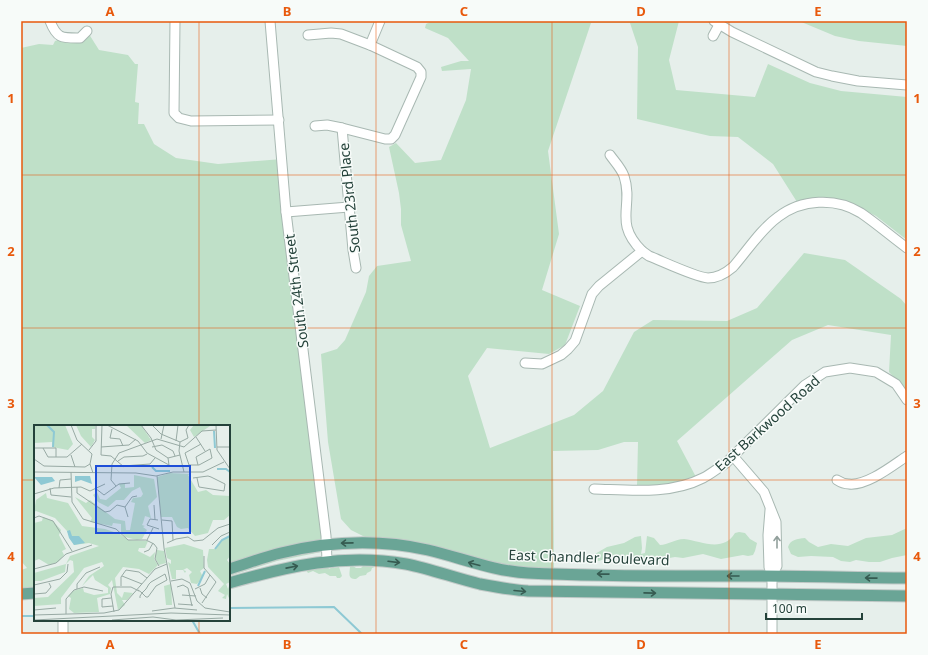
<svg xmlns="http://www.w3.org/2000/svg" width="928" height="655" font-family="'Noto Sans',sans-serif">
	<rect width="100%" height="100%" fill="#e6efeb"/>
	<g fill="#bfe0c8">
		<path d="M432 21H679L669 60 676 90 755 97 768 64 810 83 841 91 907 97V240L876 216 848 202 825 197 797 202 773 164 738 137 710 136 637 119 638 47 630 23H591L548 151 559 234 542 290 580 306 565 345 549 354 487 348 468 376 490 448 574 415 603 391 634 332 653 320 727 321 757 308 804 253 845 260 901 299 907 306V391L889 372 891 335 828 325 792 340 677 441 696 477C673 485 662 486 637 486L638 442H624L598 450 553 451 554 570 524 569 369 539 351 530 341 519 328 442 321 354 337 349 345 340 366 292 369 276 377 266 411 261 401 225V209L399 193 389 147 396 143 415 163 441 160 466 100 471 69 442 71 441 67 461 61H469L448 38 425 28 426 24Z"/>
		<polygon points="799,21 907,21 907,46 859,41 835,36"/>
		<polygon points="87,31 99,50 128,55 135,64 138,64 135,102 139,103 138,124 144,124 154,144 176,158 218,164 282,159 326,551 277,561 229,576 229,426 35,426 35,593 21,594 21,570 27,568 21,561 21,48 39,44 53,45 55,41"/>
		<path d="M907 528V555L892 558 880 562H869L856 560 850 562 841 561 833 557 811 556 798 557 791 554 788 547C791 539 797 539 805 538L809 542 818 547 831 544 848 546 866 538 892 535Z"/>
		<path d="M739 532 745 533 750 539 757 543 755 551 753 555 748 556 743 555 721 559 703 554 683 558 675 557 652 561 633 558 624 561 615 557 607 558 599 561 595 560V554L607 547 624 543 635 537 641 536 642 548 641 554 645 553 647 536 654 538 660 545C668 545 675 539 684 539 701 541 723 553 735 533Z"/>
		<path d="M350 566H353L356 568H361L363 566 375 567 372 568 371 571 367 573 366 575 360 576 356 579C347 579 350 573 350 566Z"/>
		<polygon points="328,567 329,569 333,567 334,568 339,567 342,576 340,578 337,578 336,576 330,576 325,573 319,574 313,571 308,573 306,570"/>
	</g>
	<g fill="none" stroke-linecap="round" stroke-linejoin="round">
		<g stroke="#8ec9d4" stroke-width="2">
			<polyline points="229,608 334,607 362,634"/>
			<polyline points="21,616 35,616"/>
			<polyline points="192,620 200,634"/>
		</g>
		<g stroke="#a8b8b2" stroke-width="11">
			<g id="minor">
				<path d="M50 21C57 39 62 38 80 38L87 31"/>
				<polyline points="175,21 174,113 179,118 191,121 279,120"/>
				<polyline points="270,21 286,212 326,536 327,561"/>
				<polyline points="714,21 732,32 816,72 832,76 858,81 907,85"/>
				<polyline points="308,35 331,33 341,34 370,45 417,67 421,72 421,77 395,135 391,139 385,139 342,128 327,125 315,126"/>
				<polyline points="713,36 719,25"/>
				<polyline points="370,45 380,21"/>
				<polyline points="342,128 353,250 356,268"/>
				<polyline points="286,212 349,207"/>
				<path d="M642 251 649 256C662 261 695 277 708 278 717 278 726 273 733 267 747 251 761 229 778 217 801 199 836 197 861 213 877 224 892 237 907 248"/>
				<path d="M525 363 542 364 561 355 568 349 575 341 592 294 599 286 642 251C613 222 634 207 624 176 621 168 615 162 610 155"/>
				<polyline points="733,456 764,492 776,522 777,566 772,576"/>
				<path d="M837 480C840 482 845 484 849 484 867 486 892 466 907 456"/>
				<path d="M594 489C629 490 670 495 703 478 711 474 718 468 726 463L805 385 825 372 850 368 876 372 896 384 907 400"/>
				<polyline points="770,510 768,535 769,567 772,576 772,634"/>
				<polyline points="63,620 63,634"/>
			</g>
		</g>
		<g stroke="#c2cac8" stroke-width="13">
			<g id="major">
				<path d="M229 569C246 564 264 557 281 553 330 541 379 539 428 550 462 558 493 571 528 573 606 577 685 576 762 576 811 576 859 578 907 578"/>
				<path d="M229 583C289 566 344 553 406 564 431 569 455 578 480 584 496 587 512 590 528 591L907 596"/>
				<polyline points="21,594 35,593"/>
			</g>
		</g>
		<use href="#minor" stroke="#fff" stroke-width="9"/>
		<use href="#major" stroke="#6aa596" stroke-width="11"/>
	</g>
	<defs><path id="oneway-shaft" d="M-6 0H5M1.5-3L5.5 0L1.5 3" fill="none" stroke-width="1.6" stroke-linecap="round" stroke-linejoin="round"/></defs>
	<use stroke="#92a09c" href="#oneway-shaft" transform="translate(777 542) rotate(-90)"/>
	<g stroke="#365b51">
		<use href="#oneway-shaft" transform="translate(347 543) rotate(179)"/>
		<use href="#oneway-shaft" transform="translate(394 562) rotate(7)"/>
		<use href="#oneway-shaft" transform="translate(474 564) rotate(-165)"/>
		<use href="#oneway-shaft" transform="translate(292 567) rotate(-11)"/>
		<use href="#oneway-shaft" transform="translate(603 574) rotate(-179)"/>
		<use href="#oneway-shaft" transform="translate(733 576) rotate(-180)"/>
		<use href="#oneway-shaft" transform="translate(871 578) rotate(-179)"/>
		<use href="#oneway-shaft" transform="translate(520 591) rotate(5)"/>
		<use href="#oneway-shaft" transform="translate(650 593) rotate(1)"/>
	</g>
	<path fill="none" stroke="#e8590c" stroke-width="1" stroke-opacity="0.55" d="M199 21V426M376 21V634M552 21V634M729 21V634M21 175H907M21 328H907M21 480H35M229 480H907M199 620V634"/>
	<g text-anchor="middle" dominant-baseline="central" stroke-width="3" stroke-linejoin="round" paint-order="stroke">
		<g font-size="14" fill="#24423a" stroke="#f7fbf9">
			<text transform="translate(349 198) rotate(-96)">South 23rd Place</text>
			<text transform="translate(296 291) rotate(-97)">South 24th Street</text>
			<text transform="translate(767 423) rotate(-42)">East Barkwood Road</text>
			<text transform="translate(589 557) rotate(2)">East Chandler Boulevard</text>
		</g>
	</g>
	<g transform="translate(34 425)">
		<rect width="196" height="196" fill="#e6efeb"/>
		<path d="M0 0H31L39 19 34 25 18 22V17L0 18ZM42 0H61V4H58V12L61 15 57 22 47 11ZM92 0H107L117 15 111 18ZM160 0H174L176 1 160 12 156 5ZM136 48 156 49 154 50 164 67 172 65 179 70 196 71V90L190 95H179L174 108 161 111 154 103 147 104 143 102 138 92H127L123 52ZM100 50 120 54 123 72 114 81 117 93 111 91 109 98 108 100 111 101 109 102 113 105 108 114 103 115 91 112 87 107V99L79 98 78 101 56 97 58 93 41 72 52 78 56 75 81 94 91 96 92 105H96L101 78 97 77 99 73 107 72 109 69 106 62 98 66 90 75H82L74 82 64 77 59 70 63 67 66 74 72 75 87 63 85 59 91 58V63L100 62ZM12 68 13 73 34 78 48 101 71 104 86 109 94 115 114 116 111 123H105L104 126 116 132 121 127 120 134 124 140 115 149 105 144 89 142 81 153 83 168 88 173 90 167 99 168 93 175H88L91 180 84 185 78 155 74 160 77 163 76 169 63 173 65 187 40 188 35 184 37 173 34 171 39 166 49 163 50 167 60 170 74 168V163L61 155 59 150 48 161 55 151 70 141 68 137 50 143 27 173V179L0 181V173L14 172 40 147 39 136 36 135 32 139 31 147 7 156H0V148L32 139 36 131 65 121 55 118 40 120 33 106 21 93 2 86 0 87 2 75ZM9 92 19 96 27 105 25 110 32 124 28 126 30 130 24 137 15 140 5 134 0 136V98L8 96ZM196 111V131L193 135 196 139V157L192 159 194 164 196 158V175L193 169 192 174 188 173 191 170 184 166 190 159 174 142 173 135 175 124H181L188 115ZM150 119 169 125 170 143 166 146 169 152 163 159 157 158 155 150 158 147 153 143 149 145 152 146 151 148 149 145H142V154H138L134 137 137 139V135L133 133 131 123ZM123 125 130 126 132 138 125 140 121 133ZM137 159 138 180H132L130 161Z" fill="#bfe0c8"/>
		<path d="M41 51H56L58 59 47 55 41 57ZM0 52H18L21 56 7 60ZM36 105 38 111H45L51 118 40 120 35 113 33 106Z" fill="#8ec9d4"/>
		<path fill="none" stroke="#8ec9d4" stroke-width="2" d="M13 0 20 7 19 22M180 6 181 23M118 42 122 46H136M183 44H192L196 47M181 124 188 115 196 111M164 161 171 146"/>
		<path fill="none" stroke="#98aaa4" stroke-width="1" d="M37 0 43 15 58 29 56 39 59 48M68 0 67 30 77 31 90 42M73 0 104 16 113 28 135 40 134 33 122 25 117 13 107 0M118 0 127 9 146 17 154 13 152 5 155 0M182 0 183 25 196 44M78 4 76 13 86 14 89 21M162 12 171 26M127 14 130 0M142 16 144 0M146 17 145 26 150 47M67 22 95 20 102 14M118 22 128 20 139 26 141 31M183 22H196M0 23H22V32M9 23 14 32H33L48 19M55 25 62 16V0M37 30 41 42M134 33 146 30M0 34 10 41 51 42 56 39M84 36 90 32 109 31 113 29M164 40 162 32 176 24 178 33 165 40H155L151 28 167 19M89 41 116 39 121 33M0 47 102 48 122 51 139 47H169L190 37M37 47 38 77 49 94 82 104 94 115H112L120 119 123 123 121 134 125 141M123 51 130 123 141 183M159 53 174 51 177 52 191 59 190 66 165 62 163 53M82 61 77 55 78 39 85 28 123 14 150 22 168 6 182 5M43 62V68L71 87 76 86 83 80 91 82M16 63 17 70 37 72M25 63 26 55 37 54M61 63 70 70 85 59 96 58M0 69 20 63 47 62 56 66 71 59M120 80 121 95M94 92 91 82 98 72 103 71M0 93 5 91 19 96 38 126M124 95 116 94 113 100 125 104M128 95 138 96 139 115M154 112 160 116 169 115 184 103 196 99M113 115 119 103M133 118 142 114 154 112M178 120 187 111 196 107M110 127 115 125 119 118M0 144 22 138 32 129 58 120M88 151 108 159M137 156 148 154 156 158 163 176 171 183 196 187M0 160 26 154 33 147 34 139M87 161V152L92 145 105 147 113 153M79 162H97L105 166M79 162 77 169 80 187M143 162 149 160 154 163 158 181M166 163 168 169 173 173M43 164V159L52 148 66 142M161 164 171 159 176 150M104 165 107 167 112 172H114L122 161 133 155 131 149 117 157 115 159 112 164 108 168 106 171V173M0 169 12 168 17 162 15 158M148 170 162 171M77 173 68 174V182L79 181M168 178 182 157 170 143V131M144 179 159 180M0 185 22 183M118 186 140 183 163 185M32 189V174L40 165 50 162 69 166M0 190 70 188 85 185 121 144 133 139M0 195 137 188 196 190M78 195 119 192 142 195 189 193"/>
		<path fill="#1d4ed8" fill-opacity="0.15" stroke="#1d4ed8" stroke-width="2" d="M62 41H156V108H62Z"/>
		<rect width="196" height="196" fill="none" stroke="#24423a" stroke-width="2"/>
	</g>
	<rect width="928" height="655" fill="none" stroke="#f7fbf9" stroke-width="44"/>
	<path d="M766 613v6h96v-6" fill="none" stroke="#24423a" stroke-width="2"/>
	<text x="772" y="613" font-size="12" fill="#24423a" stroke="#f7fbf9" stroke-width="3" paint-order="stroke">100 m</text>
	<rect x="22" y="22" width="884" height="611" fill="none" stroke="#e8590c" stroke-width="1.5"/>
	<g font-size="13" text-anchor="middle" font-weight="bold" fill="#e8590c">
		<text x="110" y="16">A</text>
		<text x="287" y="16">B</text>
		<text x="464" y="16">C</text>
		<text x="641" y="16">D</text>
		<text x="818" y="16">E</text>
		<text x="11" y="103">1</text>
		<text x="917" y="103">1</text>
		<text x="11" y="256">2</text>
		<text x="917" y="256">2</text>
		<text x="11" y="408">3</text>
		<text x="917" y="408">3</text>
		<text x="11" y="561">4</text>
		<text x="917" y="561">4</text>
		<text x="110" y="649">A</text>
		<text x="287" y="649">B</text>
		<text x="464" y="649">C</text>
		<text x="641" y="649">D</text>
		<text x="818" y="649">E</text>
	</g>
</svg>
